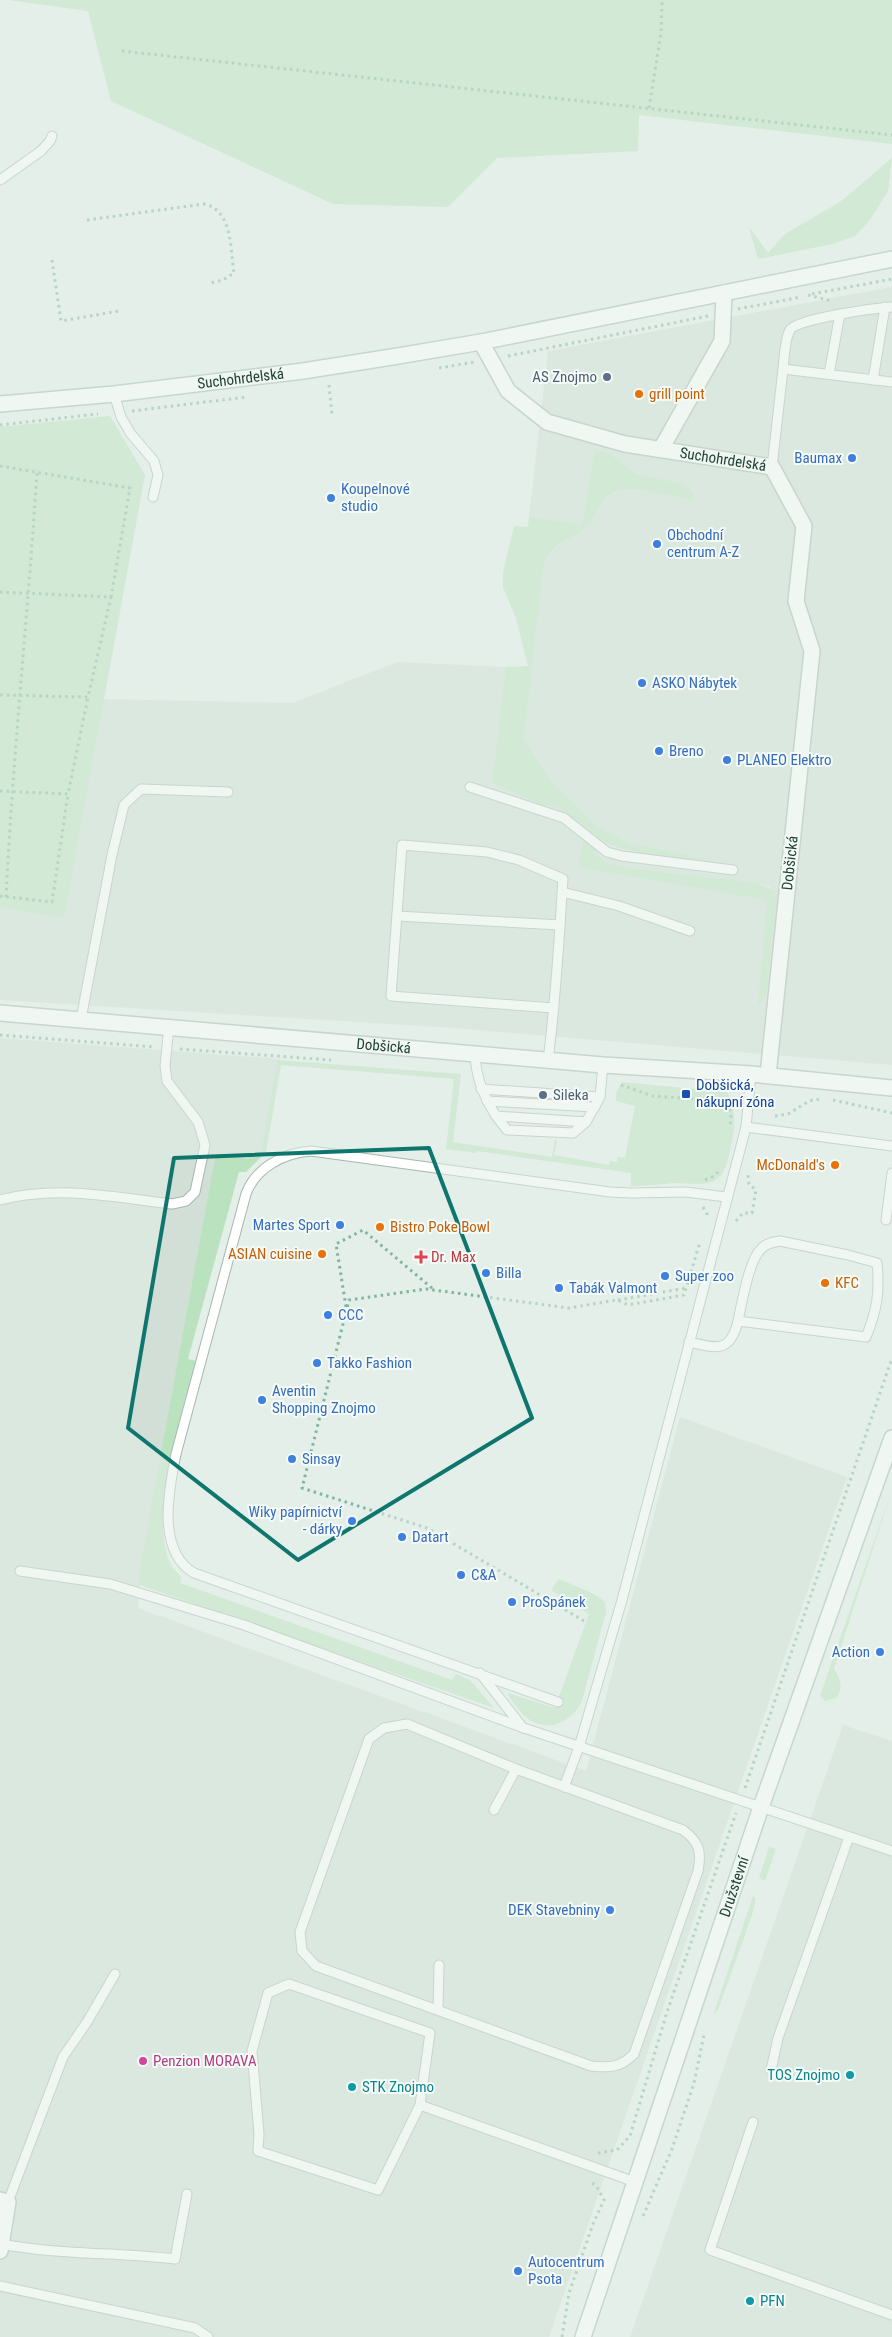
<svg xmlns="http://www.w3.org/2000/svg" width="892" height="2337" font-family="'Roboto Condensed',sans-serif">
	<rect width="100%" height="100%" fill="#e3efe8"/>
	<g fill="#d1dfd6">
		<polygon points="892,287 892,1065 454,1028 0,1000 0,907 64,917 104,699 293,703 397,662 506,667 492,783 542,805 559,808 586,828 577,867 768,900 758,1005 770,887 757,883 627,868 608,863 594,854 606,843 612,847 630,851 707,859 628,843 597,826 551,781 524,739 544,562 549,552 586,527 602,502 610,495 624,490 634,489 694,500 632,471 612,455 594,451 582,526 529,517 548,351"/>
		<polygon points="0,1038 281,1059 277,1060 261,1152 248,1159 217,1153 137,1584 140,1585 138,1608 586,1771 680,1417 847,1477 549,2337 0,2337"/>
		<polygon points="843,1725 892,1741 892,2337 630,2337"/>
	</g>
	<g fill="#bae2be">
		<polygon points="9,0 892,0 892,144 639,115 638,151 497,158 448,207 333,204 111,101 88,11"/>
		<polygon points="892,158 888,191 870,220 855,236 832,244 758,259 749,227 768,253 785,234 840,202"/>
		<polygon points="110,416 145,475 64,918 0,907 0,427"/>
		<path d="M594 451 609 453 637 474 685 485 693 493 694 500 634 489C625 489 616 491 608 496 597 504 596 519 585 528 571 540 552 543 544 562L524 739 551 781 597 826 628 843 707 859C694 862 618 851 606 843L594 854 608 863 627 868 757 883 775 891 777 896 766 996 758 1005 767 900 577 867 586 828 559 808 542 805 492 783 506 667 528 666 516 618 503 587V572L514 526 528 527 529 517 582 525Z"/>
		<path d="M277 1060 461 1074 453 1142 552 1157 555 1140H557L554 1155 609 1165 610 1161 617 1162V1157L625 1158 635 1106 616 1101V1093L622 1082 727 1092C736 1110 736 1126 731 1145 729 1155 727 1170 719 1177 708 1188 688 1182 674 1183 660 1184 646 1186 631 1186V1173L477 1151 476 1153 446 1149 454 1079 281 1065 266 1152 246 1172H239L188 1359 196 1361C184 1405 138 1545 181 1576L180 1583 452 1680 456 1674 471 1681 494 1708 137 1584 214 1164 217 1153 248 1159 255 1151 261 1152Z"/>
		<path d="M892 1490 834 1668C839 1679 845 1687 836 1698L825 1701 820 1696Z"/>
		<path d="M559 1579C570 1584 598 1594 605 1602L606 1612 582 1701C572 1721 551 1733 530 1720 521 1715 512 1701 507 1693L555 1708 589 1614 551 1590Z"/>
		<polygon points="769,1847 776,1849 765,1881 759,1878"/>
		<polygon points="753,1896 756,1899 752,1915 718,2010 714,2013"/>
	</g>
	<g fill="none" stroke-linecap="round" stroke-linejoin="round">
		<g stroke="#a5b8ae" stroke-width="11">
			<g id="service">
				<polyline points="0,180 41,151 50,141 52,136"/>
				<path d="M783 369C784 359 785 338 790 330 795 319 876 308 892 307"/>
				<polyline points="829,374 840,314"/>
				<polyline points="873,380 885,307"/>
				<polyline points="114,394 121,417 131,434 154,461 158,475 153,497"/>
				<polyline points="772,467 783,369 892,382"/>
				<polyline points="470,787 564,818 607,852 622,856 733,870"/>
				<polyline points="562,892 619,906 690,931"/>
				<polyline points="397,916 560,925"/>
				<polyline points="81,1019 112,855 124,805 141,789 228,792"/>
				<path d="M475 1053C476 1078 483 1095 496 1116L586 1122 600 1097 603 1065"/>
				<path d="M548 1060C556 1000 559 940 563 879L519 860 487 852 402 845 391 996 554 1008"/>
				<polyline points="481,1089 600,1097"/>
				<polyline points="487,1101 595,1107"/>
				<polyline points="496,1116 507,1130 573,1133 586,1122"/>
				<polyline points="746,1127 892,1146"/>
				<path d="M0 1200C58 1185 113 1197 172 1204L186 1201 195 1192 205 1145 198 1122 167 1081 165 1066 169 1026"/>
				<polyline points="886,1220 892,1173"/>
				<path d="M689 1342C716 1348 730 1354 738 1321L866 1337C877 1311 880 1291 877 1263L848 1255 780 1241C773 1242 767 1243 762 1248 749 1259 742 1303 738 1321"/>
				<polyline points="20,1571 110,1584 244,1625 524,1728 892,1851"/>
				<polyline points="480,1673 523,1728"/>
				<path d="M558 1702 194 1573C156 1551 169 1489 176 1454L246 1194C256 1167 284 1153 311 1151L610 1192 631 1193 686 1192 726 1197"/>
				<path d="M407 1724 516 1769 683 1830C699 1842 702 1851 698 1871L634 2054C620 2068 609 2068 591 2066L316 1966 302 1951 300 1932 369 1739 384 1728Z"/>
				<polyline points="564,1787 579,1747 622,1600 746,1127 751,1074"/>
				<polyline points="494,1810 516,1769"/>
				<polyline points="438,2010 439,1965"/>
				<polyline points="771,2070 778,2038 849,1837"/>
				<polyline points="420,2105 430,2033 289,1984 268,1993 252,2051 259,2134 258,2151 378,2190 420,2105 635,2182"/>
				<polyline points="753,2122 710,2250 892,2315"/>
				<polyline points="8,2202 63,2057 87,2022 115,1974"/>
				<path d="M1 2244C59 2255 117 2252 175 2259L187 2194"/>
				<polyline points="0,2286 195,2328 208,2337"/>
			</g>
		</g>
		<g stroke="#a5b8ae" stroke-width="18">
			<g id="minor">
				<path id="s1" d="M481 342 508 391 547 422 625 444 772 467 804 526 796 601 812 651 768 1075"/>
				<polyline points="661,449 722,341 724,293"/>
				<path id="s2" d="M0 1013 603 1065 751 1074 892 1088"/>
				<polyline points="0,2200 8,2202 0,2251"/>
			</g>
		</g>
		<g stroke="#a0bcae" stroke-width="18">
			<g id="secondary">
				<path id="s3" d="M0 404 114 394 303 371 398 356 481 342 892 259"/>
				<path id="s4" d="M583 2337 761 1807 892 1438"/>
			</g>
		</g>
		<g stroke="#80b69c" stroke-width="3" stroke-dasharray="2.5 4" stroke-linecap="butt">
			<polyline points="122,51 892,135"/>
			<polyline points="649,108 661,33 662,0"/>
			<path d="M87 220 204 204C233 210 230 249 234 273L223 280 211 283"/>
			<polyline points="52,260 61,321 119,311"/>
			<polyline points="812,294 892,279"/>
			<polyline points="808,295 832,301"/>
			<polyline points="738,309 801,297"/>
			<polyline points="508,356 708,316"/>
			<polyline points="439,368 475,362"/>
			<polyline points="329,385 332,415"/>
			<polyline points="132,411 247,397"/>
			<polyline points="0,425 98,414"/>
			<polyline points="0,466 130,488 111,597"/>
			<polyline points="0,592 111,597 88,697 0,695"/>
			<polyline points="0,791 68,794 88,697"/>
			<polyline points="0,896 52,902 68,794"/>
			<path d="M6 897C13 755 28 614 37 472"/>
			<polyline points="0,1035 154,1047"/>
			<polyline points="180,1049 331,1060"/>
			<polyline points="621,1085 653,1096 728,1101 731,1115 730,1128"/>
			<polyline points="833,1100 892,1113"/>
			<polyline points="775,1116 788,1114 809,1101 820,1099"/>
			<polyline points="705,1180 714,1176 720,1170"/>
			<polyline points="703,1207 707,1214 706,1219"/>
			<polyline points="736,1221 743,1213 752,1213 756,1190 749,1184 748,1175"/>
			<polyline points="618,1300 686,1288"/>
			<polyline points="346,1307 336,1244 363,1230 433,1289"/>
			<polyline points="584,1621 427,1528 302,1488 349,1300 426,1289 569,1308 617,1300 628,1305 684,1295 700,1242"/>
			<polyline points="745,1788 892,1358"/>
			<polyline points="598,2153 617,2150 630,2136 667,2012 736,1813"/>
			<polyline points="643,2216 672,2149 694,2083 704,2035"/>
			<polyline points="562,2337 569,2293 593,2224 604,2200 597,2187 591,2182"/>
		</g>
		<use href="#service" stroke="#fff" stroke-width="9"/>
		<use href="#minor" stroke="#fff" stroke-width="15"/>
		<use href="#secondary" stroke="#fff" stroke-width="15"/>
	</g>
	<path d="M0 0H892V2337H0ZM429 1148 532 1418 298 1560 128 1428 174 1158Z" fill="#e3efe8" fill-opacity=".55" fill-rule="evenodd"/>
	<path fill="none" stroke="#0f766e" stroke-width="4" stroke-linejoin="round" d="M429 1148 532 1418 298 1560 128 1428 174 1158Z"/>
	<g fill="#5c6f8a" stroke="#f5fbf7" stroke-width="2">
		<circle cx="607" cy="377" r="5"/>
		<circle cx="543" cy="1095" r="5"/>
	</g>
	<g fill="#e8710a" stroke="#f5fbf7" stroke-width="2">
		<circle cx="639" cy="394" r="5"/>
		<circle cx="835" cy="1165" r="5"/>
		<circle cx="380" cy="1227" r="5"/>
		<circle cx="322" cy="1254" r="5"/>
		<circle cx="825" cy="1283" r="5"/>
	</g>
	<g fill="#3f7fe0" stroke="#f5fbf7" stroke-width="2">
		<circle cx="852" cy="458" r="5"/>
		<circle cx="331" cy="498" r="5"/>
		<circle cx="657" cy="544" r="5"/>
		<circle cx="642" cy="683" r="5"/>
		<circle cx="659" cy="751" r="5"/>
		<circle cx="727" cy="760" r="5"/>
		<circle cx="340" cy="1225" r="5"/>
		<circle cx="486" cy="1273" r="5"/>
		<circle cx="665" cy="1276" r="5"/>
		<circle cx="559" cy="1288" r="5"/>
		<circle cx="328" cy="1315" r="5"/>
		<circle cx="317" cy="1363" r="5"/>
		<circle cx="262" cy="1400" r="5"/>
		<circle cx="292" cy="1459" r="5"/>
		<circle cx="352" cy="1521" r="5"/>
		<circle cx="402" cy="1537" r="5"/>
		<circle cx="461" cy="1575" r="5"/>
		<circle cx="512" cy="1602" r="5"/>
		<circle cx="880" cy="1652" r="5"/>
		<circle cx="610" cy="1910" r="5"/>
		<circle cx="518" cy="2271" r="5"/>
	</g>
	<rect fill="#1a4fb4" stroke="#f5fbf7" stroke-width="2" x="681" y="1089" width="10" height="10" rx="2.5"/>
	<path fill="#e0444e" stroke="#f5fbf7" stroke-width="2" d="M418.5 1249.5h5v5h5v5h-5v5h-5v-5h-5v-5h5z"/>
	<circle fill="#d1479c" stroke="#f5fbf7" stroke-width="2" cx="143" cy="2061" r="5"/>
	<g fill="#0f9aa8" stroke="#f5fbf7" stroke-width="2">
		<circle cx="850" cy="2075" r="5"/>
		<circle cx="352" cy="2087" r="5"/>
		<circle cx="750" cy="2301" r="5"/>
	</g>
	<g text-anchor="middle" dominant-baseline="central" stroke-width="4" stroke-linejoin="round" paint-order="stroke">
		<g font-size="15" fill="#4e5e75" stroke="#f5fbf7" text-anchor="end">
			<text x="597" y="377">AS Znojmo</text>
			<text x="553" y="1095" text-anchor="start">Sileka</text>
		</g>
		<g font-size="15" fill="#204334" stroke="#f5fbf7">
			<text stroke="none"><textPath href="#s3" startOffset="242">Suchohrdelská</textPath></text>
			<text stroke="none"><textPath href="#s1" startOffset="286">Suchohrdelská</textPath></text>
			<text transform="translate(790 863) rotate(-84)">Dobšická</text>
			<text stroke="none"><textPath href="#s2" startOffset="385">Dobšická</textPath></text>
			<text stroke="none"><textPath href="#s4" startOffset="475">Družstevní</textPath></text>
		</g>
		<g font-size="15" fill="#c56008" stroke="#f5fbf7" text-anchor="start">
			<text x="649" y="394">grill point</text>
			<text x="825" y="1165" text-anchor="end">McDonald's</text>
			<text x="390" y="1227">Bistro Poke Bowl</text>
			<text x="312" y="1254" text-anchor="end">ASIAN cuisine</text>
			<text x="835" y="1283">KFC</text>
		</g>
		<g font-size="15" fill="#366cbe" stroke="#f5fbf7" text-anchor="start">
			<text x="842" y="458" text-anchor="end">Baumax</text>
			<text x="341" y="489">Koupelnové<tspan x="341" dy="17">studio</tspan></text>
			<text x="667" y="535">Obchodní<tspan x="667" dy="17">centrum A-Z</tspan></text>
			<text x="652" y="683">ASKO Nábytek</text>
			<text x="669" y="751">Breno</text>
			<text x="737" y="760">PLANEO Elektro</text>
			<text x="330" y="1225" text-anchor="end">Martes Sport</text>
			<text x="496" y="1273">Billa</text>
			<text x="675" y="1276">Super zoo</text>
			<text x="569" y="1288">Tabák Valmont</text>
			<text x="338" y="1315">CCC</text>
			<text x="327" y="1363">Takko Fashion</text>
			<text x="272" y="1391">Aventin<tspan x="272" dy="17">Shopping Znojmo</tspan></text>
			<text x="302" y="1459">Sinsay</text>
			<text x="342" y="1512" text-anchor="end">Wiky papírnictví<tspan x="342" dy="17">- dárky</tspan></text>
			<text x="412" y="1537">Datart</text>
			<text x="471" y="1575">C&amp;A</text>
			<text x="522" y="1602">ProSpánek</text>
			<text x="870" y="1652" text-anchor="end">Action</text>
			<text x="600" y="1910" text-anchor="end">DEK Stavebniny</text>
			<text x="528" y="2262">Autocentrum<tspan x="528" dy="17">Psota</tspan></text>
		</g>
		<g font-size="15" fill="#164399" stroke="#f5fbf7" text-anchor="start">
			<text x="696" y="1085">Dobšická,<tspan x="696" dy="17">nákupní zóna</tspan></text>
		</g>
		<g font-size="15" fill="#be3a42" stroke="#f5fbf7" text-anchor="start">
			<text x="431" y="1257">Dr. Max</text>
		</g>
		<g font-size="15" fill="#b23c85" stroke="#f5fbf7" text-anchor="start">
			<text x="153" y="2061">Penzion MORAVA</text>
		</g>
		<g font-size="15" fill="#0d838f" stroke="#f5fbf7" text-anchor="start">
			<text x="840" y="2075" text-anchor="end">TOS Znojmo</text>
			<text x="362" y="2087">STK Znojmo</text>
			<text x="760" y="2301">PFN</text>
		</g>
	</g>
</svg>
